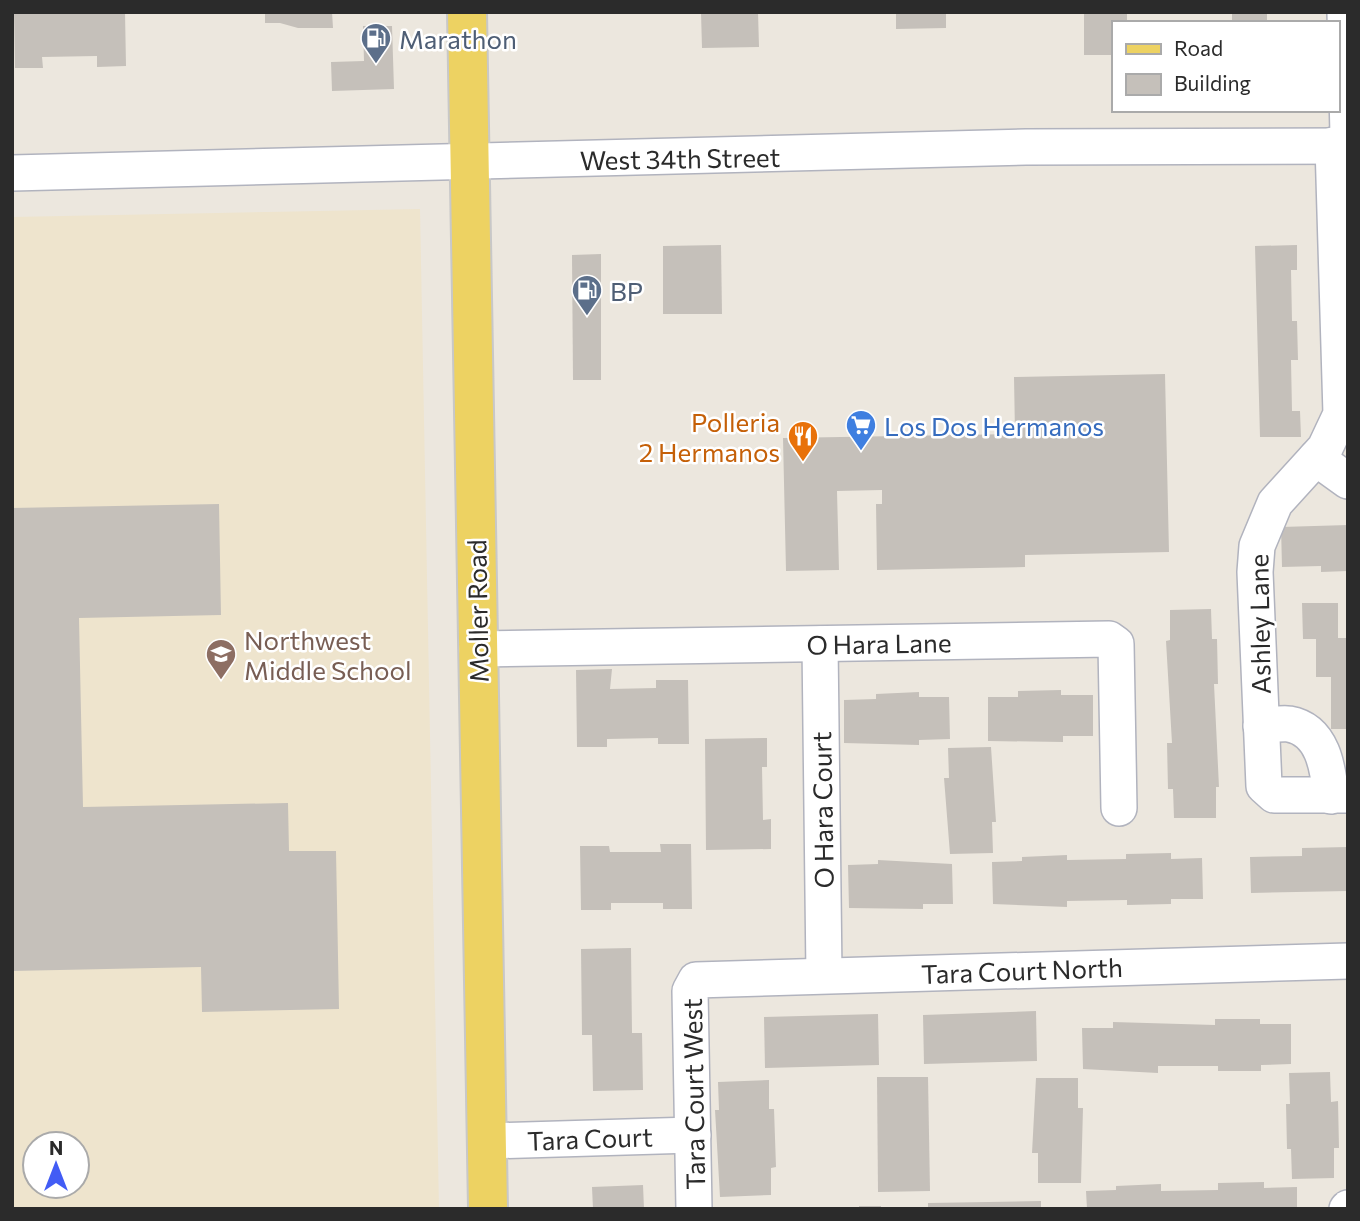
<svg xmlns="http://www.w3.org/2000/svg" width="1360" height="1221" font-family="Commissioner,sans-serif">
	<rect width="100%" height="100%" fill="#ece7de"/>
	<path fill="#eee4cd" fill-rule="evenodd" d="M420 209 439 1209H12V217ZM35 1144H77V1186H35Z"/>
	<g fill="#c5c0ba">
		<polygon points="14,12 125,12 126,66 97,67 97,56 42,57 43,68 15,68"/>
		<polygon points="265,12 332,12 333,28 298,28 280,23 265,23"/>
		<polygon points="701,12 758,12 759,47 702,48"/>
		<polygon points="896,12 946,12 946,28 896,29"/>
		<polygon points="1084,12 1127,12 1127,23 1113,23 1113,55 1084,55"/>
		<rect x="1232" y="12" width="35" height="11"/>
		<polygon points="363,26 392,26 394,89 332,91 331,62 364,61"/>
		<polygon points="721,245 722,314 663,314 663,246"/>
		<polygon points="1297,245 1297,270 1291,270 1292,321 1297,321 1298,360 1291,360 1292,411 1300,411 1301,437 1260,437 1255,246"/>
		<polygon points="601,254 601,380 573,380 572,255"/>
		<polygon points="1165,374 1169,552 1025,555 1025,567 877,570 876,504 882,504 882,490 837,491 839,570 786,571 783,438 1015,434 1014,377"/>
		<polygon points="219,504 221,615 79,618 83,807 288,803 289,851 336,851 339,1009 202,1012 201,967 12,971 12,508"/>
		<polygon points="1348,525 1348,571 1321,572 1321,566 1282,567 1281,527"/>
		<polygon points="1302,603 1338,603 1338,638 1348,638 1348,729 1331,729 1331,677 1316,677 1316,639 1303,639"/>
		<polygon points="1211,609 1212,639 1217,639 1218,684 1214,684 1219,787 1216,787 1216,818 1174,818 1173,789 1168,789 1167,743 1172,743 1166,641 1170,640 1170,610"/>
		<polygon points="612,669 610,689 656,688 656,680 688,680 689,744 658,744 658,738 607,739 607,747 577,747 576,670"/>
		<polygon points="1061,690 1061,695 1093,695 1093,736 1063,736 1063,742 988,741 988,697 1018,697 1018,691"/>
		<polygon points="919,692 919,697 949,697 950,739 919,740 919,745 844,743 844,700 876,699 876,694"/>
		<polygon points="767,738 767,767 762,767 763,820 771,819 771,849 706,850 705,739"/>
		<polygon points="991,747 996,822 992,822 993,853 950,854 944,778 949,778 948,748"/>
		<polygon points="660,844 691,844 692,909 663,909 663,903 611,903 611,910 581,910 580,846 609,846 610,852 661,852"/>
		<polygon points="1348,847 1348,891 1251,893 1250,857 1302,856 1302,848"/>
		<polygon points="1171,853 1171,859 1202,858 1203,899 1171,899 1171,904 1127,905 1127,900 1067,901 1067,907 993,904 992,862 1022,861 1022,857 1067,855 1067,860 1126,859 1126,854"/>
		<polygon points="878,860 952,864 953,904 923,904 923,909 849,908 848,865 878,864"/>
		<polygon points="631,948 632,1033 642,1033 643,1090 593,1091 592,1035 582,1035 581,949"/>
		<polygon points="1036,1011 1037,1061 924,1064 923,1015"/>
		<polygon points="878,1014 879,1065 765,1068 764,1017"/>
		<polygon points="1215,1019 1260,1019 1260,1024 1291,1024 1291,1064 1261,1065 1261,1071 1218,1071 1218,1066 1158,1066 1158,1073 1083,1069 1082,1028 1113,1028 1113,1022 1215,1025"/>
		<polygon points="1330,1072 1331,1102 1338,1101 1339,1148 1334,1148 1334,1178 1292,1179 1291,1149 1287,1149 1286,1104 1290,1104 1289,1073"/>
		<polygon points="877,1077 928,1077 930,1191 878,1192"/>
		<polygon points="1036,1078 1078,1078 1078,1108 1083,1108 1081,1183 1038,1183 1038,1153 1032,1153"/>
		<polygon points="769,1080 769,1109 774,1109 776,1167 771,1168 771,1195 720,1197 715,1110 719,1110 718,1082"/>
		<polygon points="1264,1182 1264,1188 1297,1187 1297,1209 1087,1209 1086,1191 1116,1190 1116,1186 1161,1184 1161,1191 1218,1190 1218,1183"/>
		<polygon points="643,1185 644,1209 593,1209 592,1187"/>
		<polygon points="1041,1201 1041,1209 928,1209 928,1203"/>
		<rect x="859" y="1206" width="22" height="3"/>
	</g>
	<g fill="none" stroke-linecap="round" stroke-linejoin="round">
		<g stroke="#b1b3be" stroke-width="38">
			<g id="minor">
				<polyline points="1345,12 1348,135"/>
				<polyline points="1333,145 1341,414 1325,448 1275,503 1257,546 1255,572 1264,786 1274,795 1348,795"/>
				<polyline points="12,173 1026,147 1348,146"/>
				<polyline points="1316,458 1348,481"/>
				<polyline points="820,644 824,975"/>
				<polyline points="477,649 1109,639 1116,644 1119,808"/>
				<path d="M1261 726C1270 725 1281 723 1289 724 1323 730 1328 768 1331 796"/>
				<polyline points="487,1141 693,1135"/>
				<polyline points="694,1209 690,991 696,980 1348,961"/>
				<polyline points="1347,1209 1348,1208"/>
			</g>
		</g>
		<g stroke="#c8c8c8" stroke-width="42">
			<polyline id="major" points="467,12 488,1209"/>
		</g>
		<use href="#minor" stroke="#fff" stroke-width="35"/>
		<use href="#major" stroke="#edd262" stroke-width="38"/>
	</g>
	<defs>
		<g id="fuel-pin" transform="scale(1.575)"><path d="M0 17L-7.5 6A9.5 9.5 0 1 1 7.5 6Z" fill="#5c6f8a" stroke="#fff"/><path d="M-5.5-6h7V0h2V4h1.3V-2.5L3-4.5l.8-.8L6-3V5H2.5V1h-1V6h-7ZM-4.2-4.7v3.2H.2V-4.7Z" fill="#fff"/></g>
		<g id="supermarket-pin" transform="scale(1.575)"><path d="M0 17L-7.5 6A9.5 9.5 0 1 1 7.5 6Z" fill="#3f7fe0" stroke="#fff"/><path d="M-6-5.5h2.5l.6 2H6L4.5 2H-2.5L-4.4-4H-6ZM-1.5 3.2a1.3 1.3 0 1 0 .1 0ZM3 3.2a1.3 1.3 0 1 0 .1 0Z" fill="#fff"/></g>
		<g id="restaurant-pin" transform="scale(1.575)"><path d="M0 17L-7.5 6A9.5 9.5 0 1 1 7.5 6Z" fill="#e8710a" stroke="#fff"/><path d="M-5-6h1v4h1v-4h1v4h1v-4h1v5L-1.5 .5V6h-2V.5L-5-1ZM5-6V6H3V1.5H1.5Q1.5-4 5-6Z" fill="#fff"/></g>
		<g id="school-pin" transform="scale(1.575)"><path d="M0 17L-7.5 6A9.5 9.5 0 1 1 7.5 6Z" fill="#8d6e63" stroke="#fff"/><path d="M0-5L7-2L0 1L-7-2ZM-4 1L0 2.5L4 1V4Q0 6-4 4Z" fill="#fff"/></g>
	</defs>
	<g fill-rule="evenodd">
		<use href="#fuel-pin" x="376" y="38"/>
		<use href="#fuel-pin" x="587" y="290"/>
		<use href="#supermarket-pin" x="861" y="425"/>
		<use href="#restaurant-pin" x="803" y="436"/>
		<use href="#school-pin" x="221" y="654"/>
	</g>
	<g text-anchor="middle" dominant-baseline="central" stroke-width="5" stroke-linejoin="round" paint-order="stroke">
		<g font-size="26" fill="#4e5e75" stroke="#fff" text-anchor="start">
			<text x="399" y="38">Marathon</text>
			<text x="610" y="290">BP</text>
		</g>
		<g font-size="26" fill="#2b2b2b" stroke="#fff">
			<text transform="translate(680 158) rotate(-1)">West 34th Street</text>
			<text transform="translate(477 611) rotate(-91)">Moller Road</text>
			<text transform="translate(1259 624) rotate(-91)">Ashley Lane</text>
			<text transform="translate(879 643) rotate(-1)">O Hara Lane</text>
			<text transform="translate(822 810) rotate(-91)">O Hara Court</text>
			<text transform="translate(1022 970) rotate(-2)">Tara Court North</text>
			<text transform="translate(693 1094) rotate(-91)">Tara Court West</text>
			<text transform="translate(590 1138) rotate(-2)">Tara Court</text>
		</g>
		<g font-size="26" fill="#c56008" stroke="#fff" text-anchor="end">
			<text x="780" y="421">Polleria<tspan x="780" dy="30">2 Hermanos</tspan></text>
		</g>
		<g font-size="26" fill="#366cbe" stroke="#fff" text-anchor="start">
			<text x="884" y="425">Los Dos Hermanos</text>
		</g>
		<g font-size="26" fill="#785e54" stroke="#fff" text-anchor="start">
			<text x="244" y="639">Northwest<tspan x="244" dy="30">Middle School</tspan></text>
		</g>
	</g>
	<rect width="1360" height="1221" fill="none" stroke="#2b2b2b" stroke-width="28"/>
	<rect x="1112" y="21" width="228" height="91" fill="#ffffff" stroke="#aaaaaa" stroke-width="2"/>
	<rect x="1126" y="44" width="35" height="10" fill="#edd262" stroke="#aaaaaa" stroke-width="2"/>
	<text x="1174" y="56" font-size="21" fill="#2b2b2b">Road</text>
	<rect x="1126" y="74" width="35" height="21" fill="#c5c0ba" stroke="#aaaaaa" stroke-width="2"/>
	<text x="1174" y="91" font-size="21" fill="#2b2b2b">Building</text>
	<g transform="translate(56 1165)"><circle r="33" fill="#ffffff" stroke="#aaaaaa" stroke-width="2"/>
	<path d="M0-5L12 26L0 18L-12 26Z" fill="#425cf5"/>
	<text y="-10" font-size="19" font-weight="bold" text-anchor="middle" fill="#2b2b2b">N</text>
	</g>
</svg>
